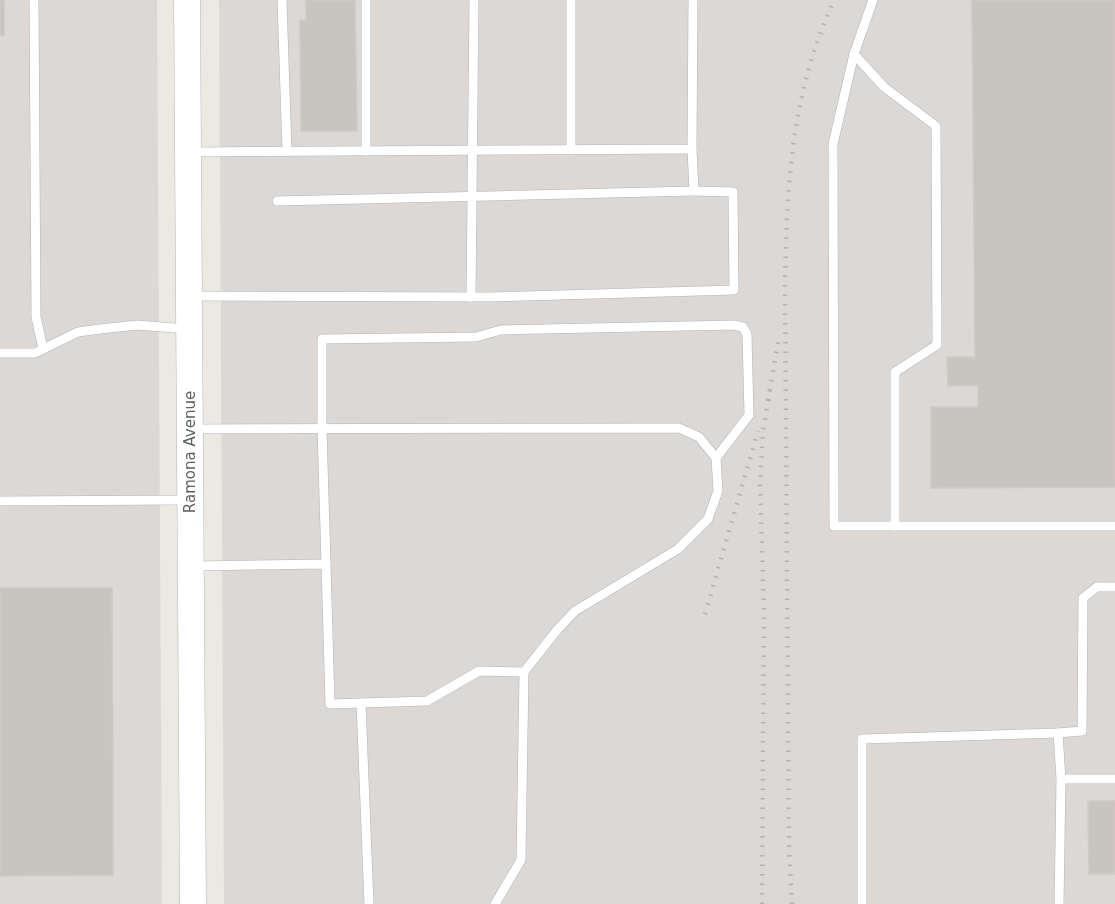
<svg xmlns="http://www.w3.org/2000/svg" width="1115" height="904" font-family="'DejaVu Sans',sans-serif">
	<rect width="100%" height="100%" fill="#ece9e3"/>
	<g fill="#dbd8d5">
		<polygon points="0,0 157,0 162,904 0,904"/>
		<polygon points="219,0 1115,0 1115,904 224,904"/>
	</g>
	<g fill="#c8c4c0" stroke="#d0cac2" stroke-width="1.5">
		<rect x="0" y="0" width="4" height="35"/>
		<polygon points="306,0 355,0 357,131 301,131 300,20 306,20"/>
		<polygon points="972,0 1115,0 1115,487 931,488 931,407 978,407 978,385 948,386 947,357 975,357"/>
		<polygon points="0,588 112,588 113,875 0,876"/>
		<polygon points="1088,801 1115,801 1115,874 1089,874"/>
	</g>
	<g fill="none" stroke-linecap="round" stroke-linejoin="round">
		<g stroke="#b0b4b7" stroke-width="10">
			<g id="service">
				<polyline points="34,0 36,317 43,349"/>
				<polyline points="282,0 287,151"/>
				<polyline points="366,0 366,151"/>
				<polyline points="571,0 571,150"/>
				<polyline points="873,0 854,54 833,144 834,526 1115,526"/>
				<polyline points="854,54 884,87 936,126 937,345 895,372 895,526"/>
				<polyline points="190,152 692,149 693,0"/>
				<polyline points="277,201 694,191"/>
				<polyline points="191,296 489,297 734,290 733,192 694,191 692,149"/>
				<polyline points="471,297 474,0"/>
				<polyline points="0,353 35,353 78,332 100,329 137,325 187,329"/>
				<polyline points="192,429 679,428 699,437 716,458 718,491 708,519 678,549 575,611 557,630 524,672 521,860 495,904"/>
				<polyline points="0,501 188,500"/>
				<polyline points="326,564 322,429 322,339 476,337 501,330 734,325 743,327 747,334 749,415 716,458"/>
				<polyline points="193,566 326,564 330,704 427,701 479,671 524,672"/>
				<polyline points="361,703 369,904"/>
				<polyline points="1058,733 1082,731 1083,598 1097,587 1115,587"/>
				<polyline points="862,904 862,739 1058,733 1061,779"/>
				<polyline points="1059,904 1061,779 1115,779"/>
			</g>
		</g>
		<g stroke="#b0b4b7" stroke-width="27">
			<polyline id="secondary" points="187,0 193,904"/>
		</g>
		<use href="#service" stroke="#fff" stroke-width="9"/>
		<use href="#secondary" stroke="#fff" stroke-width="26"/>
		<g stroke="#b1b2b2" stroke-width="4.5" stroke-dasharray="1.5 8" stroke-linecap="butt">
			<polyline points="768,400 779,337"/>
			<polyline points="705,614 758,431"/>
			<polyline points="762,904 764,607 760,484 763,431 770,391"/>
			<path d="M792 904 789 848 785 284C787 182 791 95 834 0"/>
		</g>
	</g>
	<g text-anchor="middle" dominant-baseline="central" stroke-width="4.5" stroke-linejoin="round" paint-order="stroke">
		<g font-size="15" fill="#5b6062" stroke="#fff">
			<text transform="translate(190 452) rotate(-90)">Ramona Avenue</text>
		</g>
	</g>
</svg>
